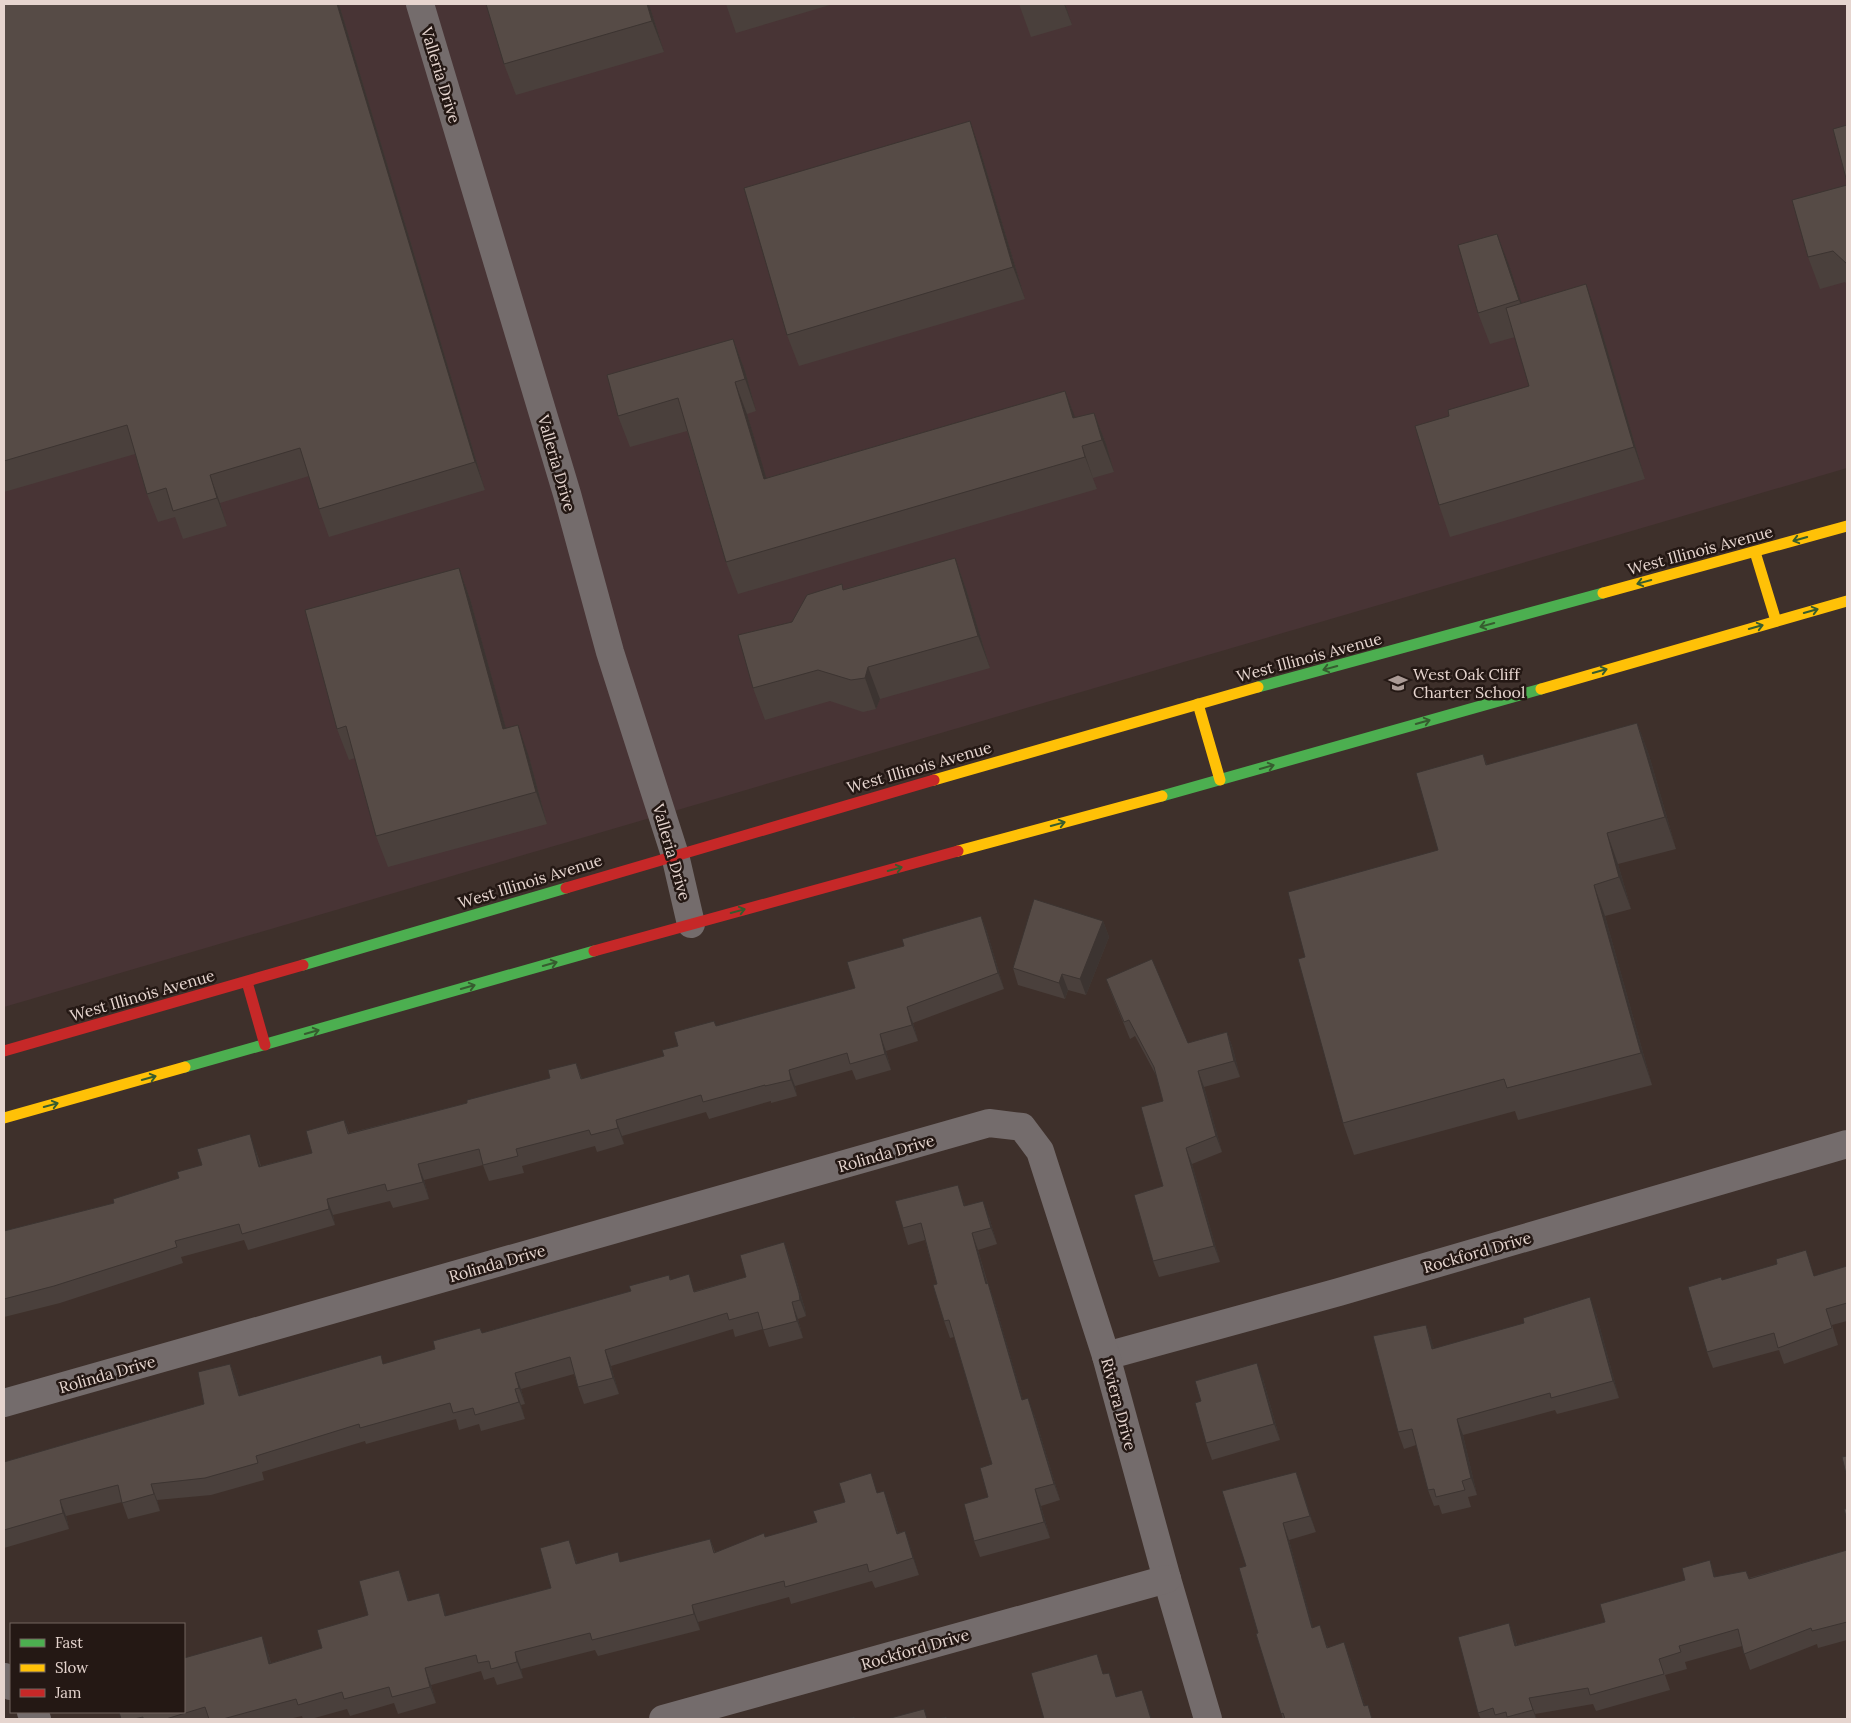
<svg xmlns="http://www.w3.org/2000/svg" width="1851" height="1723" font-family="Lora,serif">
	<rect width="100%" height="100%" fill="#3e302b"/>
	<polygon fill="#483435" points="4,4 1847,4 1847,468 4,1007"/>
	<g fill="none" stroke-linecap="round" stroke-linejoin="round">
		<g stroke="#746c6c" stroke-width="28">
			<polyline points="420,4 567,494 610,652 675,855 691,924"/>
			<polyline points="1106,1356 1339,1292 1847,1144"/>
			<polyline points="4,1403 989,1123 1022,1127 1040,1151 1106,1356 1167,1579 1208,1719"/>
			<polyline points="4,1677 11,1686"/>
			<polyline points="31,1712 37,1719"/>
			<polyline points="663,1719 1167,1579"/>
		</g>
		<g stroke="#4caf50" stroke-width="11">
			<polyline points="1258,687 1603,593"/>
			<polyline points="1162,796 1541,689"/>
			<polyline points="303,965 566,888"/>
			<polyline points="185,1067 594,951"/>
		</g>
		<g stroke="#ffc107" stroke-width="11">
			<polyline points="1755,552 1776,621"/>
			<polyline points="1603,593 1847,526"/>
			<polyline points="1541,689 1847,601"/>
			<polyline points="1198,704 1220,780"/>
			<polyline points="934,780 1258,687"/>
			<polyline points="958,851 1162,796"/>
			<polyline points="4,1118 185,1067"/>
		</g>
		<g stroke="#c62828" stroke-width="11">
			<polyline points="566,888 934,780"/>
			<polyline points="594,951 958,851"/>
			<polyline points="247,982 265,1045"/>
			<polyline points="4,1051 303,965"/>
		</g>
	</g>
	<g fill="#4a403c">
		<polygon points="4,4 339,4 485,490 329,537 319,509 309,476 220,503 227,526 183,539 175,517 158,522 147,494 135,454 4,492"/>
		<polygon points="649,4 664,52 516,95 504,64"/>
		<polygon points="726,4 833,4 736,33"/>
		<polygon points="1019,4 1065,4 1072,25 1031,37"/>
		<polygon points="981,153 1025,299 799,366 787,335"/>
		<polygon points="1847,185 1847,285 1845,282 1820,289 1808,257"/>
		<polygon points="1509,265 1521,303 1597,315 1645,479 1450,537 1439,505 1449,416 1529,386 1515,337 1490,344 1478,313"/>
		<polygon points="733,339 745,371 756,411 747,414 766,478 1065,391 1075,418 1094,413 1106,444 1114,472 1093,478 1097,489 738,594 726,562 687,431 630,447 618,416"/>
		<polygon points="955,558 966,589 990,668 880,699 876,709 863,712 830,701 765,720 753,688 792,622 844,589"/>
		<polygon points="459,568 470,599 506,729 529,757 547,824 388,867 376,836 355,758 349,760 337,729"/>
		<polygon points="1637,723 1649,755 1676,849 1618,864 1631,909 1605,916 1652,1085 1518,1120 1515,1111 1354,1155 1343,1123 1305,957 1438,850 1483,754 1487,765"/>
		<polygon points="981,916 987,932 1004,989 913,1023 918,1041 886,1051 891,1070 856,1080 852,1070 795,1086 797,1096 771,1103 771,1101 709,1119 706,1112 622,1136 624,1144 597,1152 595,1146 522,1166 524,1173 489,1181 483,1165 424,1180 429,1199 393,1208 390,1201 333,1215 335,1225 248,1250 244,1240 181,1257 183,1263 60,1303 4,1317 4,1231 114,1203 179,1178 256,1151 261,1166 312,1153 344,1120 349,1133 467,1103 550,1078 576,1063 582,1079 664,1056 678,1046 714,1021 716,1026 855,988 904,946"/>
		<polygon points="1103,921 1109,937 1086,995 1068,990 1065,999 1018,985 1013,968"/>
		<polygon points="1106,979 1188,1043 1227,1032 1233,1049 1240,1077 1204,1087 1222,1152 1192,1164 1220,1262 1159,1277 1153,1261 1163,1186 1163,1101 1157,1077 1135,1036 1130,1039 1112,995"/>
		<polygon points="964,1202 965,1206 989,1217 997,1244 978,1250 988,1284 994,1300 1023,1400 1034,1414 1060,1500 1041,1506 1050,1538 980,1557 974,1541 988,1497 992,1464 954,1337 950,1338 944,1321 937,1284 925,1240 908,1245 903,1228"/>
		<polygon points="784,1242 790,1259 805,1309 806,1316 798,1319 803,1338 769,1347 763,1329 735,1337 733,1329 611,1366 619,1394 584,1404 578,1387 574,1374 521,1389 525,1404 521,1405 525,1419 481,1431 479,1424 459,1430 456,1419 366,1444 365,1441 262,1472 264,1480 211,1495 157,1500 160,1511 128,1519 122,1502 66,1516 69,1529 4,1548 4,1462 204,1404 230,1364 236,1380 240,1395 384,1364 435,1349 482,1333 631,1291 669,1275 671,1280 695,1291 746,1277"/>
		<polygon points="1847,1266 1847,1321 1832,1325 1838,1345 1784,1364 1779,1350 1713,1368 1707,1352 1722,1280 1815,1276"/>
		<polygon points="1596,1313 1619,1398 1557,1414 1555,1410 1463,1435 1477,1495 1468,1497 1471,1507 1442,1514 1439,1505 1434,1506 1428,1490 1416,1445 1404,1449 1398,1432 1426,1325 1434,1349"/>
		<polygon points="1263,1379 1280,1440 1212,1460 1206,1443"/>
		<polygon points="1296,1472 1316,1532 1289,1540 1313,1628 1328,1647 1350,1658 1365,1706 1373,1719 1283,1719 1256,1634 1258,1633 1246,1566"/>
		<polygon points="878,1493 890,1508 898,1533 905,1531 919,1575 875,1588 872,1581 791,1604 789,1597 698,1622 700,1630 598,1656 595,1650 521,1669 523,1678 497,1685 494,1677 484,1680 481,1671 431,1685 436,1703 398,1714 394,1703 350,1716 347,1709 311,1719 303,1719 302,1716 289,1719 121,1719 268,1653 271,1663 322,1648 368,1615 399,1570 409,1601 445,1610 446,1616 551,1588 575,1557 577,1563 621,1562 710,1539 715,1552 817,1522"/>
		<polygon points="1847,1550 1847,1640 1818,1648 1817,1644 1750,1670 1742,1646 1685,1662 1687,1669 1665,1675 1670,1690 1596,1711 1593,1704 1535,1714 1537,1719 1481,1719 1478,1713 1515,1639 1517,1645 1605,1622 1716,1577 1746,1571 1749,1578"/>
	</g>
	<g fill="#3c3431">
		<polygon points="337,4 339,4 485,490 475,462"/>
		<polygon points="647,4 649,4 664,52 652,21"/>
		<polygon points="1064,4 1065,4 1072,25"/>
		<polygon points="970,121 981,153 1025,299 1013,267"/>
		<polygon points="1497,234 1509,265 1531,332 1519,300"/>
		<polygon points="1586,284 1597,315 1645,479 1634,447"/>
		<polygon points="733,339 745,371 756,411 745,379"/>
		<polygon points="735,382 747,414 776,510 764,479"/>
		<polygon points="1065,391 1077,422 1073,418"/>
		<polygon points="1094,413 1106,444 1114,472 1102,440"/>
		<polygon points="1082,446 1093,478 1097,489 1085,457"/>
		<polygon points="210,475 220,503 227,526 217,498"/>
		<polygon points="955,558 966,589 990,668 978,636"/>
		<polygon points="459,568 470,599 515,761 503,729"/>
		<polygon points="868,667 880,699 876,709 865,678"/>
		<polygon points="1637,723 1649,755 1676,849 1665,817"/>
		<polygon points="518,725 529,757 547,824 536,792"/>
		<polygon points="1607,833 1618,864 1631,909 1619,877"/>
		<polygon points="1594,885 1605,916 1652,1085 1641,1053"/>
		<polygon points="981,916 987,932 1004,989 998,973"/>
		<polygon points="1103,921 1109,937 1086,995 1080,979"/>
		<polygon points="1062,974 1068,990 1065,999 1059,983"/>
		<polygon points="907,1007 913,1023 918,1041 912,1025"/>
		<polygon points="1227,1032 1233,1049 1240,1077 1234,1061"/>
		<polygon points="880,1034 886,1051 891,1070 885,1054"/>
		<polygon points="789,1070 795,1086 797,1096 791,1080"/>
		<polygon points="1198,1071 1204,1087 1222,1152 1216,1136"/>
		<polygon points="616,1120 622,1136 624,1144 618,1128"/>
		<polygon points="250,1134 256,1151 265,1183 259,1167"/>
		<polygon points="1186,1148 1192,1164 1220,1262 1214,1246"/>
		<polygon points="418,1164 424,1180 429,1199 423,1182"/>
		<polygon points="958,1185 964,1202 969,1222 964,1206"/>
		<polygon points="327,1199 333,1215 335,1225 329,1209"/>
		<polygon points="983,1201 989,1217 997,1244 991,1228"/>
		<polygon points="972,1233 978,1250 992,1300 986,1284"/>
		<polygon points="784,1242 790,1259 805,1309 806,1316 800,1300"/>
		<polygon points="988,1283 994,1300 1028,1416 1022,1400"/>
		<polygon points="1590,1297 1596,1313 1619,1398 1613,1381"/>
		<polygon points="792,1302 798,1319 803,1338 797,1321"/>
		<polygon points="1426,1325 1432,1342 1438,1366 1432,1349"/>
		<polygon points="605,1350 611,1366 619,1394 613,1378"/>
		<polygon points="1257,1363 1263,1379 1280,1440 1274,1424"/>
		<polygon points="230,1364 236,1380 245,1412 239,1396"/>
		<polygon points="515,1373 521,1389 525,1404 519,1388"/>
		<polygon points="515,1389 521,1405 525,1419 519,1402"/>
		<polygon points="1028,1398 1034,1414 1060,1500 1054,1484"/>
		<polygon points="1457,1419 1463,1435 1477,1495 1471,1478"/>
		<polygon points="1296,1472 1302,1488 1316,1532 1310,1516"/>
		<polygon points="151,1484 157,1500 160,1511 154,1494"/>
		<polygon points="1035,1489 1041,1506 1050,1538 1044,1522"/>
		<polygon points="884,1491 890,1508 903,1550 897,1534"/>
		<polygon points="60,1500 66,1516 69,1529 63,1513"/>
		<polygon points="1283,1523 1289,1540 1318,1644 1312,1628"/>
		<polygon points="905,1531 911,1548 919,1575 913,1558"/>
		<polygon points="569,1540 575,1557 582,1580 576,1564"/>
		<polygon points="1710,1560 1716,1577 1714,1577"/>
		<polygon points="399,1570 405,1587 414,1618 408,1601"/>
		<polygon points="439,1593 445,1610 451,1633 445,1616"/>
		<polygon points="692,1605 698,1622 700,1630 694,1614"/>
		<polygon points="1509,1623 1515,1639 1521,1662 1515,1646"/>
		<polygon points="262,1636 268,1653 275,1680 269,1664"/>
		<polygon points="1344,1642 1350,1658 1369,1719 1364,1706"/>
		<polygon points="515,1652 521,1669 523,1678 517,1662"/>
		<polygon points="425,1668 431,1685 436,1703 430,1687"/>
		<polygon points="1109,1673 1115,1689 1122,1714 1116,1697"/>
		<polygon points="1142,1690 1148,1706 1152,1719 1151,1719"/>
		<polygon points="1529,1698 1535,1714 1537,1719 1536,1719"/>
	</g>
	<g fill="#564b46" stroke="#3c3431">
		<polygon points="4,4 337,4 475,462 319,509 300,448 210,475 217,498 173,511 166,488 147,494 127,425 4,461"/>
		<polygon points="486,4 647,4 652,21 504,64"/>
		<polygon points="970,121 1013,267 787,335 744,188"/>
		<polygon points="1847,125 1847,182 1833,129"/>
		<polygon points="1847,185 1847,264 1833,251 1808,257 1792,200"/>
		<polygon points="1497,234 1519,300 1478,313 1458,245"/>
		<polygon points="1586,284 1634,447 1439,505 1415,426 1449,416 1448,410 1529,386 1506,308"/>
		<polygon points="733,339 745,379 735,382 764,479 1065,391 1073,418 1094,413 1102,440 1082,446 1085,457 726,562 678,398 618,416 607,375"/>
		<polygon points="955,558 978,636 868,667 865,678 851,680 818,670 753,688 738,635 792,622 807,595 842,584 843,590"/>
		<polygon points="459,568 503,729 518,725 536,792 376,836 346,726 337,729 305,610"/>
		<polygon points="1637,723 1665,817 1607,833 1619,877 1594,885 1641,1053 1507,1088 1504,1079 1343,1123 1298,959 1305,957 1288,892 1438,850 1416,773 1483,754 1486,765"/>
		<polygon points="1034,899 1103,921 1080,979 1062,974 1059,983 1013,968"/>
		<polygon points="981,916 998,973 907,1007 912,1025 880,1034 885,1054 850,1064 847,1053 789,1070 791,1080 765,1086 765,1085 703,1102 701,1095 616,1120 618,1128 591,1135 589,1130 516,1149 518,1156 483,1165 479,1149 418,1164 423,1182 387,1191 385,1184 327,1199 329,1209 242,1234 239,1224 175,1241 177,1247 54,1286 4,1299 4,1231 114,1203 113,1199 179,1178 177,1172 202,1165 197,1149 250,1134 259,1167 312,1153 306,1131 344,1120 348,1134 467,1103 467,1100 550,1078 548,1070 576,1063 581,1079 664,1056 662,1050 678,1046 674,1032 714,1021 716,1026 855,988 847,962 904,946 902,939"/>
		<polygon points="1152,959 1188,1043 1227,1032 1234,1061 1198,1071 1216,1136 1186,1148 1214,1246 1153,1261 1134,1195 1163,1186 1141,1107 1163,1101 1154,1067 1129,1020 1124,1022 1106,979"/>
		<polygon points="958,1185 964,1206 983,1201 991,1228 972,1233 986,1284 988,1283 1022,1400 1028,1398 1054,1484 1035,1489 1044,1522 974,1541 964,1504 988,1497 980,1468 992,1464 949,1320 944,1321 933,1285 937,1284 921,1223 903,1228 895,1201"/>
		<polygon points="784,1242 799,1293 800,1300 792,1302 797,1321 763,1330 758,1312 729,1320 727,1313 605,1350 613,1378 578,1387 570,1357 515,1373 519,1388 515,1389 519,1402 475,1415 473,1408 453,1413 450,1403 360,1428 359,1424 256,1456 258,1463 205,1478 151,1484 154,1494 122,1503 118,1485 60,1500 63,1513 4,1530 4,1462 204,1404 198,1372 230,1364 239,1396 381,1355 383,1364 435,1349 433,1341 480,1328 482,1333 631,1291 629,1286 669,1275 670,1280 689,1274 694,1292 746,1277 740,1255"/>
		<polygon points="1806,1250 1814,1276 1847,1266 1847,1303 1826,1309 1832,1328 1778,1348 1774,1333 1707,1352 1688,1287 1721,1277 1722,1280 1777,1264 1776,1259"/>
		<polygon points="1590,1297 1613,1381 1551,1398 1550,1393 1457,1419 1471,1478 1462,1481 1465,1490 1436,1497 1434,1489 1428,1490 1412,1429 1398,1432 1373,1336 1426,1325 1432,1349 1524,1323 1523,1318"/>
		<polygon points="1257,1363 1274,1424 1206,1443 1195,1403 1201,1401 1195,1381"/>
		<polygon points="1847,1456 1847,1478 1842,1457"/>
		<polygon points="1296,1472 1310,1516 1283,1523 1312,1628 1320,1625 1327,1648 1344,1642 1364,1706 1368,1705 1372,1719 1285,1719 1283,1713 1281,1714 1256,1634 1258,1633 1239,1568 1246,1566 1222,1491"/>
		<polygon points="871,1473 877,1493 884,1491 897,1534 905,1531 913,1558 869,1572 867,1564 785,1587 784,1581 692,1605 694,1614 592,1640 590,1633 515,1652 517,1662 491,1669 489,1661 478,1663 476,1655 425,1668 430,1687 392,1697 389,1687 344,1699 342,1692 298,1705 296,1699 223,1719 209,1719 205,1707 166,1719 143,1719 143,1717 134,1719 121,1719 119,1712 184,1712 184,1658 262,1636 269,1664 322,1648 317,1630 368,1615 359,1581 399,1570 408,1601 439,1593 445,1616 551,1588 540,1548 569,1540 576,1564 618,1552 620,1562 710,1539 714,1553 764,1533 765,1537 817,1522 813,1511 845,1502 839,1483"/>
		<polygon points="1844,1509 1847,1509 1847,1520"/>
		<polygon points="1847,1550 1847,1622 1812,1631 1811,1628 1744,1654 1738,1629 1679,1646 1681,1652 1659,1659 1664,1674 1590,1695 1588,1688 1529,1698 1533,1710 1507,1717 1506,1712 1495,1715 1493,1708 1478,1713 1458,1637 1509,1623 1515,1646 1605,1622 1600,1604 1685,1580 1682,1568 1710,1560 1714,1577 1746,1571 1749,1579"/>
		<polygon points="1097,1654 1103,1674 1109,1673 1116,1697 1142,1690 1151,1719 1044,1719 1031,1673"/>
		<polygon points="924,1709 927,1719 887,1719"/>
		<polygon points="854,1717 855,1719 846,1719"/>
		<polygon points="946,1717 947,1719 938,1719"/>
	</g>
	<defs><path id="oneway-shaft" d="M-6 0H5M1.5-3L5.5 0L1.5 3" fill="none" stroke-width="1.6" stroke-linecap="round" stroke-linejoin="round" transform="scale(1.25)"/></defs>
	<g stroke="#365c2f">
		<use href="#oneway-shaft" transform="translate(1800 539) rotate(164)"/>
		<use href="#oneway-shaft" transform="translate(1644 582) rotate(165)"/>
		<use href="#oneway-shaft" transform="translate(1811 611) rotate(-16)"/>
		<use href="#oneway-shaft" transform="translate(1487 625) rotate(165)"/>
		<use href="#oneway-shaft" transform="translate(1756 627) rotate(-16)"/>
		<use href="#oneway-shaft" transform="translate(1330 668) rotate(165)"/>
		<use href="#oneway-shaft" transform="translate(1600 671) rotate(-16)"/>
		<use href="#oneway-shaft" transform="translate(1423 722) rotate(-16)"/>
		<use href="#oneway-shaft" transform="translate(1267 767) rotate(-16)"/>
		<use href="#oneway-shaft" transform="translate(1058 824) rotate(-15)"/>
		<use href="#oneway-shaft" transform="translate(895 869) rotate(-15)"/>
		<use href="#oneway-shaft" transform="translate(738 911) rotate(-15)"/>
		<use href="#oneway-shaft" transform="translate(550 964) rotate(-16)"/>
		<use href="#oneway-shaft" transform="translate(468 987) rotate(-16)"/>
		<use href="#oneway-shaft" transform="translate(312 1032) rotate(-16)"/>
		<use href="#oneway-shaft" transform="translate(149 1078) rotate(-16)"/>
		<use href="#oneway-shaft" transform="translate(51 1105) rotate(-15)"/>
	</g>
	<defs>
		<g id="school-bare" transform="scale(1.5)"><path d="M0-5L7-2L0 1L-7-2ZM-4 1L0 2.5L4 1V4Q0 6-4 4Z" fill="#ab9b96" stroke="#241814" stroke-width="2.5" paint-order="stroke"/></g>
	</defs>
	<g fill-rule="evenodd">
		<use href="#school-bare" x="1398" y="683"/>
	</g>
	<g text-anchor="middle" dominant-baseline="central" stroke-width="5" stroke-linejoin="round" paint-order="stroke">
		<g font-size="16" fill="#e6d5cf" stroke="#241814">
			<text transform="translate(441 75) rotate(73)">Valleria Drive</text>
			<text transform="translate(557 463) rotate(74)">Valleria Drive</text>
			<text transform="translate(1700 550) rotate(-15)">West Illinois Avenue</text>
			<text transform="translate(1309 657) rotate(-15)">West Illinois Avenue</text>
			<text transform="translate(919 767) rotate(-16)">West Illinois Avenue</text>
			<text transform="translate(672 852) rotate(74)">Valleria Drive</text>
			<text transform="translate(530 881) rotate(-17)">West Illinois Avenue</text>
			<text transform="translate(142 995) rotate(-16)">West Illinois Avenue</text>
			<text transform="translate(886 1153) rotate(-16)">Rolinda Drive</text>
			<text transform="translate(1477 1252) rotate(-16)">Rockford Drive</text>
			<text transform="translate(497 1263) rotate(-16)">Rolinda Drive</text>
			<text transform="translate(107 1374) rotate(-16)">Rolinda Drive</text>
			<text transform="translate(1119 1404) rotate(75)">Riviera Drive</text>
			<text transform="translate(915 1649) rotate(-16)">Rockford Drive</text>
		</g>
		<g font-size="16" fill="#e6d5cf" stroke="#241814" text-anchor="start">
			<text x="1413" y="674">West Oak Cliff<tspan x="1413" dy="18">Charter School</tspan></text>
		</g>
	</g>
	<rect width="1851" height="1723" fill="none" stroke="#e6d5cf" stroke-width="10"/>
	<rect x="10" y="1623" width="175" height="90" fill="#241814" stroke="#72645f"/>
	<rect x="20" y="1639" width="25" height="8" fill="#4caf50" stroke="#72645f"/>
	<text x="55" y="1648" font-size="15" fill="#e6d5cf">Fast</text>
	<rect x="20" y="1664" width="25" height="8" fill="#ffc107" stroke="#72645f"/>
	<text x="55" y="1673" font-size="15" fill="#e6d5cf">Slow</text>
	<rect x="20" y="1689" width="25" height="8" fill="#c62828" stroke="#72645f"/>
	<text x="55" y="1698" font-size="15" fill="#e6d5cf">Jam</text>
</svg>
